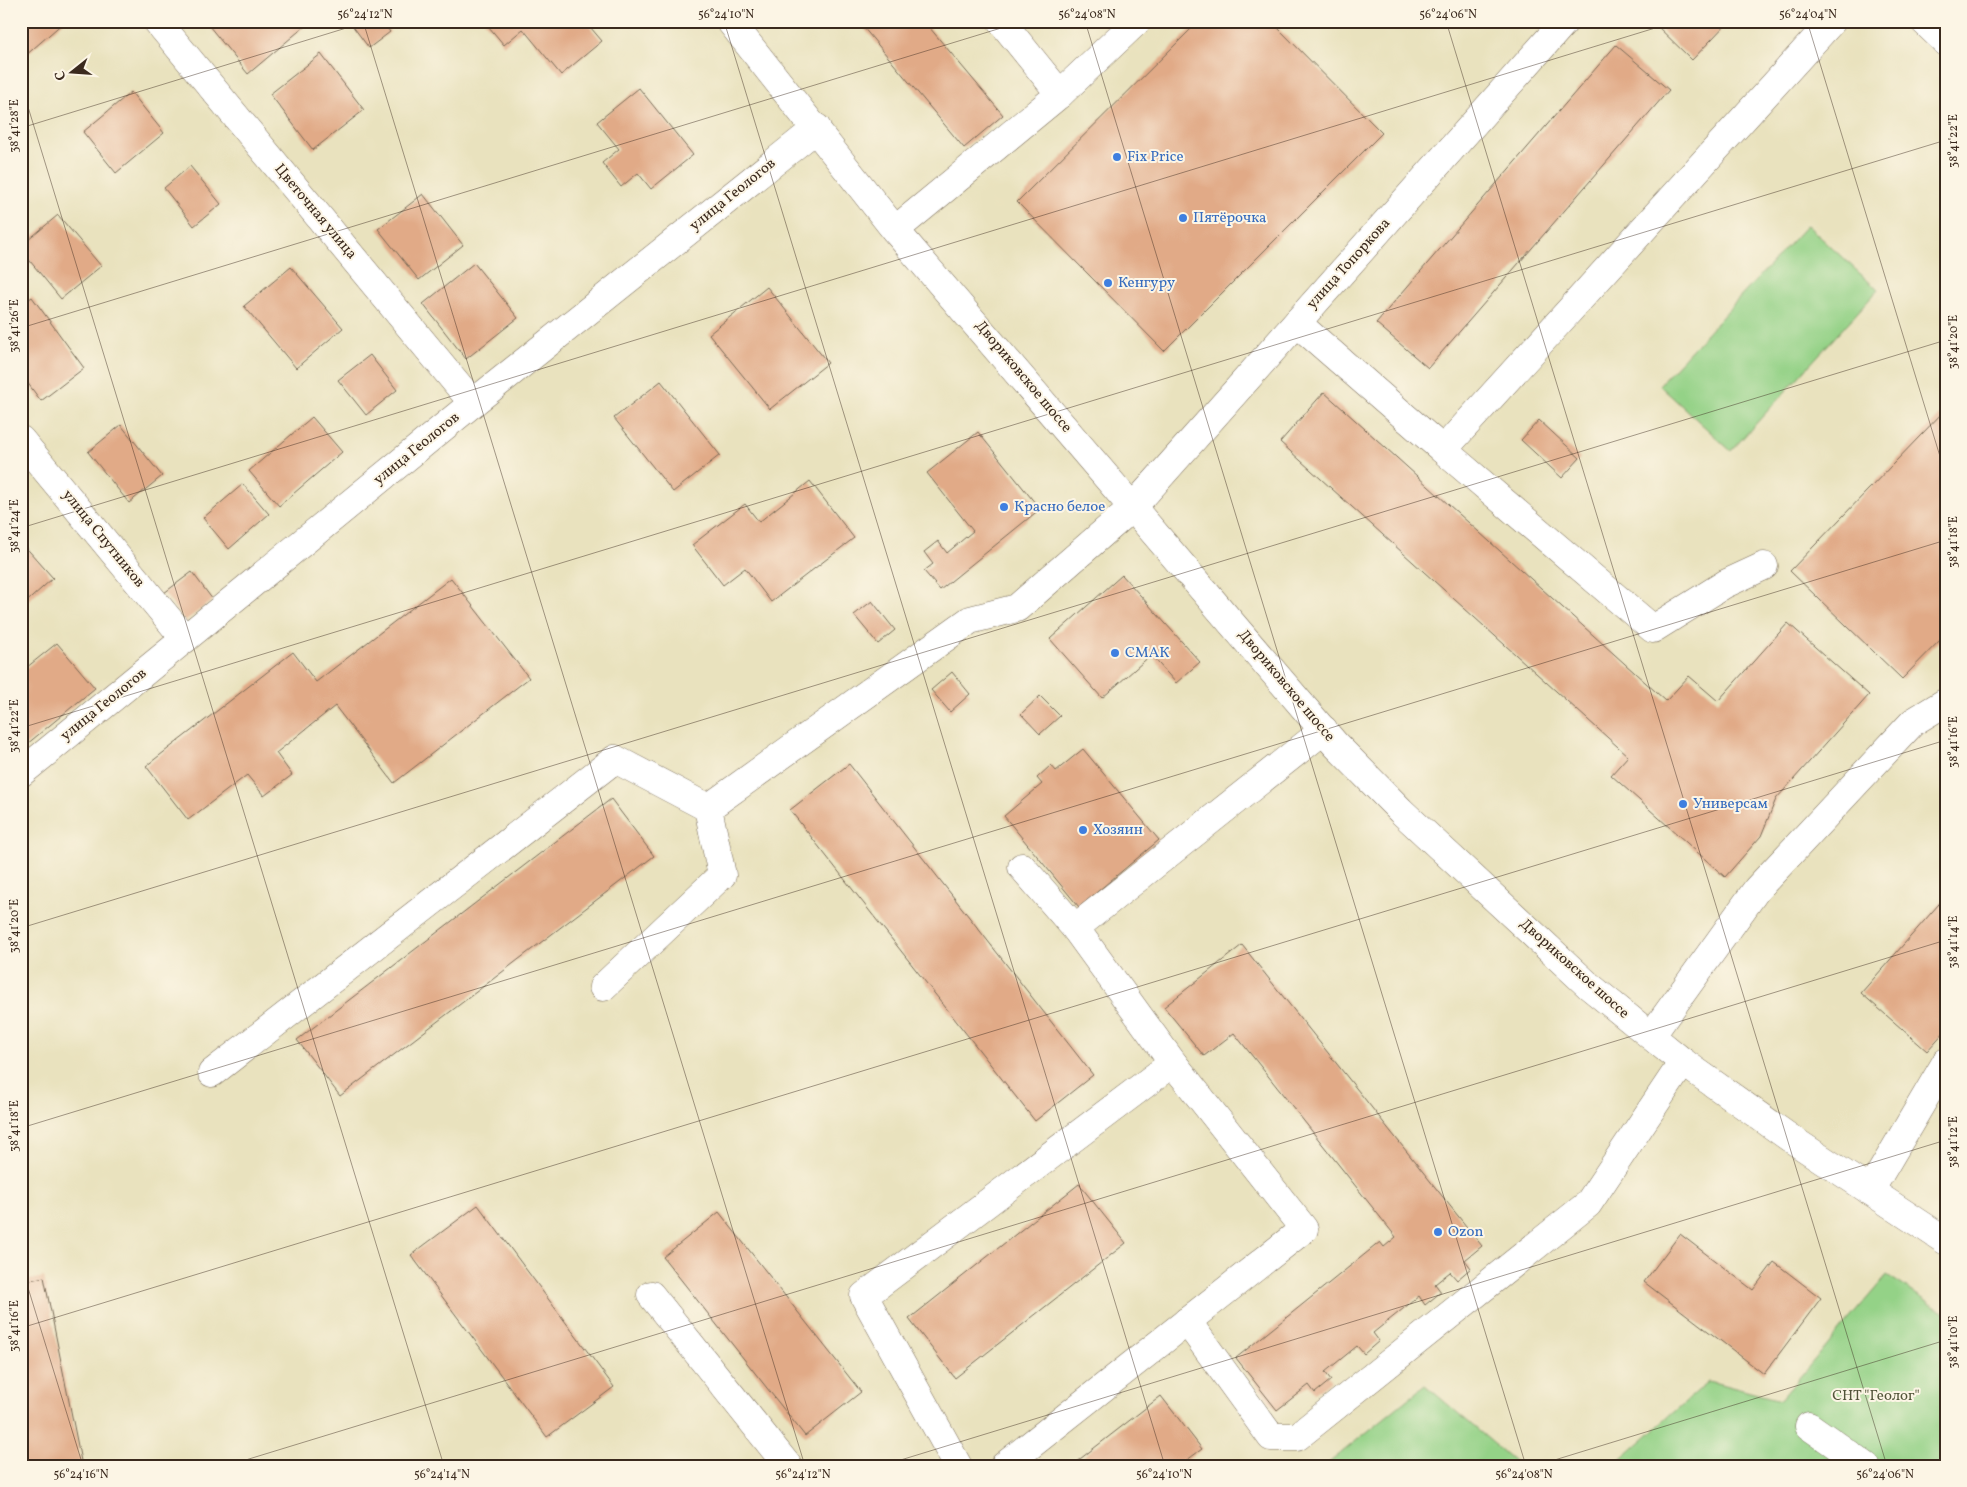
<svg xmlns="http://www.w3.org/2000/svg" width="1967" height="1487" font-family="Vollkorn,serif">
	<rect width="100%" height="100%" fill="#fcf5e5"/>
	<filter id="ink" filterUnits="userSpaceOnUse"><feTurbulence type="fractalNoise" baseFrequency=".02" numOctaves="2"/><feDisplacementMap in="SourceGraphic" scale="10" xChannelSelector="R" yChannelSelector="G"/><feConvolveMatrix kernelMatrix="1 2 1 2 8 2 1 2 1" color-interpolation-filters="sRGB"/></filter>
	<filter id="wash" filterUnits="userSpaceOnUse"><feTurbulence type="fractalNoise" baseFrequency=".0096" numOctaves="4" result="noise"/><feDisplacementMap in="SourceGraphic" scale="20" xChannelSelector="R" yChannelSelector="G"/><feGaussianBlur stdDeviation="1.12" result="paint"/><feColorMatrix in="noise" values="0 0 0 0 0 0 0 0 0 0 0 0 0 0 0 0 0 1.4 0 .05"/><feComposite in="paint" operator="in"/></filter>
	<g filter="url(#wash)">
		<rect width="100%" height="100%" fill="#e9e2be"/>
		<g fill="#94d287" stroke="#687e52">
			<polygon points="1807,225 1878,290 1731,451 1659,385"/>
			<polygon points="1887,1275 1946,1314 1946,1466 1613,1466 1709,1381 1780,1400"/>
			<polygon points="1425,1385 1520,1466 1325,1466"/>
		</g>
		<g id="blocks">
			<g fill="#e1aa87">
				<polygon points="21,21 65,21 25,56 21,51"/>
				<polygon points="205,21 311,21 248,74"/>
				<polygon points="349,21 382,21 390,32 369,48"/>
				<polygon points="484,21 585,21 602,41 561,75 523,29 504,45"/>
				<polygon points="858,21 924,21 1003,115 964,148"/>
				<polygon points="1199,21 1271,21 1382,133 1164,351 1017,202"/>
				<polygon points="1652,21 1729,21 1692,60"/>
				<polygon points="1616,45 1669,90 1428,368 1376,323"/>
				<polygon points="321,54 364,110 313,150 270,94"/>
				<polygon points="639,88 693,155 651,189 638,173 621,187 602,163 619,149 597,122"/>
				<polygon points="131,92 164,133 116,173 83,132"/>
				<polygon points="190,166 221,204 194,226 164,188"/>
				<polygon points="423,194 463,245 419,280 378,229"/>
				<polygon points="58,215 101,266 61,299 21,250 21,246"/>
				<polygon points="474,263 518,318 466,359 423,304"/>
				<polygon points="291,267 343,328 296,368 244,306"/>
				<polygon points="767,287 828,363 770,409 709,334"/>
				<polygon points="32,297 84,368 41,401 21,374 21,305"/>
				<polygon points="370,355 397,390 366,415 338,380"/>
				<polygon points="661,381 720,455 673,492 614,418"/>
				<polygon points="1324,392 1666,701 1689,676 1718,701 1788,623 1869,695 1776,799 1761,836 1725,877 1611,775 1628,756 1280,442"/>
				<polygon points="1946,409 1946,634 1902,679 1790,571"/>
				<polygon points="312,417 342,452 279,506 249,471"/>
				<polygon points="1539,420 1580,458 1562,478 1521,440"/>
				<polygon points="121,425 162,476 129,503 88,452"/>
				<polygon points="978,432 1040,509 940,590 924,571 933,564 924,552 938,541 947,553 973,531 927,473"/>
				<polygon points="810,481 854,538 771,602 745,568 723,585 692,545 745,504 759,522"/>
				<polygon points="243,484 269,514 229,549 203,518"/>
				<polygon points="21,542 53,578 21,607"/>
				<polygon points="192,572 213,600 185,621 164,593"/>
				<polygon points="1122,575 1200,662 1176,683 1151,655 1102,698 1050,639"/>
				<polygon points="451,578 529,678 394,783 335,706 276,753 292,775 264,796 247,775 188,820 146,766 293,652 316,682"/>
				<polygon points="872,601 895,630 878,644 854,615"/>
				<polygon points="57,643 95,688 21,749 21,672"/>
				<polygon points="952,672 970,694 950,712 931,690"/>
				<polygon points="1040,696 1060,716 1040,734 1021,714"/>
				<polygon points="1083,749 1159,840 1079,907 1004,816 1042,784 1037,778 1051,765 1056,771"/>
				<polygon points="849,764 1093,1075 1035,1121 790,810"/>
				<polygon points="611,799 654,856 340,1096 297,1040"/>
				<polygon points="1946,896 1946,1030 1927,1051 1861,993"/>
				<polygon points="1242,945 1482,1246 1465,1260 1471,1268 1457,1280 1450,1272 1435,1284 1441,1292 1425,1305 1419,1296 1373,1333 1379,1341 1364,1354 1357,1346 1325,1372 1331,1380 1315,1393 1309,1385 1277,1410 1236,1358 1380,1242 1384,1247 1396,1237 1234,1033 1204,1056 1164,1007"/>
				<polygon points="1079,1184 1126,1243 955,1378 909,1319"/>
				<polygon points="478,1205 614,1387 547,1437 411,1255"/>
				<polygon points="719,1212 861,1392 805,1436 663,1257"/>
				<polygon points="1680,1234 1753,1290 1774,1262 1821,1298 1764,1374 1644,1282"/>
				<polygon points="44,1277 82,1466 21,1466 21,1282"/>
				<polygon points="1161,1396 1202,1449 1179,1466 1071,1466"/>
			</g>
		</g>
	</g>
	<g filter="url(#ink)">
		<use href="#blocks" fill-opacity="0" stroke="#786a56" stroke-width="1"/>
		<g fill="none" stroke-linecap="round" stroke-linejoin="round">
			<g stroke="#786a56" stroke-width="29">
				<g id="minor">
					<polyline points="157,21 473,403"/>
					<polyline points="1924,21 1946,42"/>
					<polyline points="1060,94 1137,21"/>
					<polyline points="895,230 1060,94 1001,21"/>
					<polyline points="1297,323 1443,450"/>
					<polyline points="21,440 185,639"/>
					<polyline points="1764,566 1725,584 1653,629 1443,450 1832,21"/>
					<polyline points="21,773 473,403 817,128"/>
					<polyline points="1022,867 1075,928 1324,730"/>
					<polyline points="603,987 722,875 708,808"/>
					<polyline points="1651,1036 1757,889 1913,722 1946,702"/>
					<polyline points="212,1073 615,759 708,808 970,620 1017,608 1133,507 1565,21"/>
					<polyline points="1870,1191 1946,1062"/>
					<polyline points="651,1295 788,1466"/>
					<polyline points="1187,1321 1271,1437 1297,1437 1588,1204 1683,1062"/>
					<polyline points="1809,1426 1866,1466"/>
					<polyline points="958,1466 864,1296 1173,1063"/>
					<polyline points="1004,1466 1304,1229 1173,1063 1075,928"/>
				</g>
			</g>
			<g stroke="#786a56" stroke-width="29">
				<polyline id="major" points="730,21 895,230 1335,744 1401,811 1588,985 1651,1036 1683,1062 1790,1138 1946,1241"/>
			</g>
			<use href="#minor" stroke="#fff" stroke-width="28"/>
			<use href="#major" stroke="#fff" stroke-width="28"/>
		</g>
	</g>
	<path fill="none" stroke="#3b2a1e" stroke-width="1" stroke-opacity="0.45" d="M363 21 805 1466M724 21 1165 1466M1085 21 1526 1466M1446 21 1887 1466M1807 21 1946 476M21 84 444 1466M21 128 369 21M21 328 1024 21M21 528 1678 21M21 728 1946 140M21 928 1946 340M21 1128 1946 540M21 1265 83 1466M21 1328 1946 740M226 1466 1946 940M881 1466 1946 1140M1535 1466 1946 1340"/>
	<g fill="#3f7fe0" stroke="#fcf5e5" stroke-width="2">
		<circle cx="1117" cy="157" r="5"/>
		<circle cx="1183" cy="218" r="5"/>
		<circle cx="1108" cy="283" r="5"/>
		<circle cx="1004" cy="507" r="5"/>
		<circle cx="1115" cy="653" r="5"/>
		<circle cx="1683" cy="804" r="5"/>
		<circle cx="1083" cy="830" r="5"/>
		<circle cx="1438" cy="1232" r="5"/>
	</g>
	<g text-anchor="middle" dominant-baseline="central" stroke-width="4" stroke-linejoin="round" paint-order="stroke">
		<g font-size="15" fill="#366cbe" stroke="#fcf5e5" text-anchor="start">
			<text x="1127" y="157">Fix Price</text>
			<text x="1193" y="218">Пятёрочка</text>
			<text x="1118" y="283">Кенгуру</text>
			<text x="1014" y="507">Красно белое</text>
			<text x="1125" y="653">СМАК</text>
			<text x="1693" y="804">Универсам</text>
			<text x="1093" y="830">Хозяин</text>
			<text x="1448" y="1232">Ozon</text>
		</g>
		<g font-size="15" fill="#3b2a1e" stroke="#fcf5e5">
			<text transform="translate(733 195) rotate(-39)">улица Геологов</text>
			<text transform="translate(315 212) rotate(50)">Цветочная улица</text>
			<text transform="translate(1349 264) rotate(-48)">улица Топоркова</text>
			<text transform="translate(1023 377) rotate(50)">Двориковское шоссе</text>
			<text transform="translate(417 449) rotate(-39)">улица Геологов</text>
			<text transform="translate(103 539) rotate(51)">улица Спутников</text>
			<text transform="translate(1286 686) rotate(50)">Двориковское шоссе</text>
			<text transform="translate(104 705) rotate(-39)">улица Геологов</text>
			<text transform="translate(1574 969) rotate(42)">Двориковское шоссе</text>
		</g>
		<g font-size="15" fill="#515438" stroke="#fcf5e5">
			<text x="1876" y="1396">СНТ "Геолог"</text>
		</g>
	</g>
	<rect width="1967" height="1487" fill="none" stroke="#fcf5e5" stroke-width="55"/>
	<g transform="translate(72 72) rotate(253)" stroke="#fcf5e5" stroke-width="4" paint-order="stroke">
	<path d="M0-4L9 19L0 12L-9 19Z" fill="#3b2a1e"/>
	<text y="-8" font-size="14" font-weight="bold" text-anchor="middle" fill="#3b2a1e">С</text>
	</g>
	<rect x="28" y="28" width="1912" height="1432" fill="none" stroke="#3b2a1e" stroke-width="2"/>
	<g font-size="12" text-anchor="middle" fill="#3b2a1e">
		<text x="365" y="18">56°24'12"N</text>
		<text x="726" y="18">56°24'10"N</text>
		<text x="1087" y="18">56°24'08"N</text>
		<text x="1448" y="18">56°24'06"N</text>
		<text x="1808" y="18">56°24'04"N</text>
		<text transform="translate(14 126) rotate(-90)" y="4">38°41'28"E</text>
		<text transform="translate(1953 141) rotate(-90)" y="4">38°41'22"E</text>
		<text transform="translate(14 326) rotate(-90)" y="4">38°41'26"E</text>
		<text transform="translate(1953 342) rotate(-90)" y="4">38°41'20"E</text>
		<text transform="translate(14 526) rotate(-90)" y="4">38°41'24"E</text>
		<text transform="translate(1953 542) rotate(-90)" y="4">38°41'18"E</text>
		<text transform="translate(14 726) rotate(-90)" y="4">38°41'22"E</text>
		<text transform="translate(1953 742) rotate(-90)" y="4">38°41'16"E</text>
		<text transform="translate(14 926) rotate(-90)" y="4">38°41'20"E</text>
		<text transform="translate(1953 942) rotate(-90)" y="4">38°41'14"E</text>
		<text transform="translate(14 1126) rotate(-90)" y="4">38°41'18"E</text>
		<text transform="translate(1953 1142) rotate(-90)" y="4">38°41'12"E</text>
		<text transform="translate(14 1326) rotate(-90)" y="4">38°41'16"E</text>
		<text transform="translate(1953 1342) rotate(-90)" y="4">38°41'10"E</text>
		<text x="81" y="1478">56°24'16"N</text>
		<text x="442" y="1478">56°24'14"N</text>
		<text x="803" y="1478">56°24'12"N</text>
		<text x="1164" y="1478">56°24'10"N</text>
		<text x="1524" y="1478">56°24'08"N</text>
		<text x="1885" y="1478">56°24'06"N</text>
	</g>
</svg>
